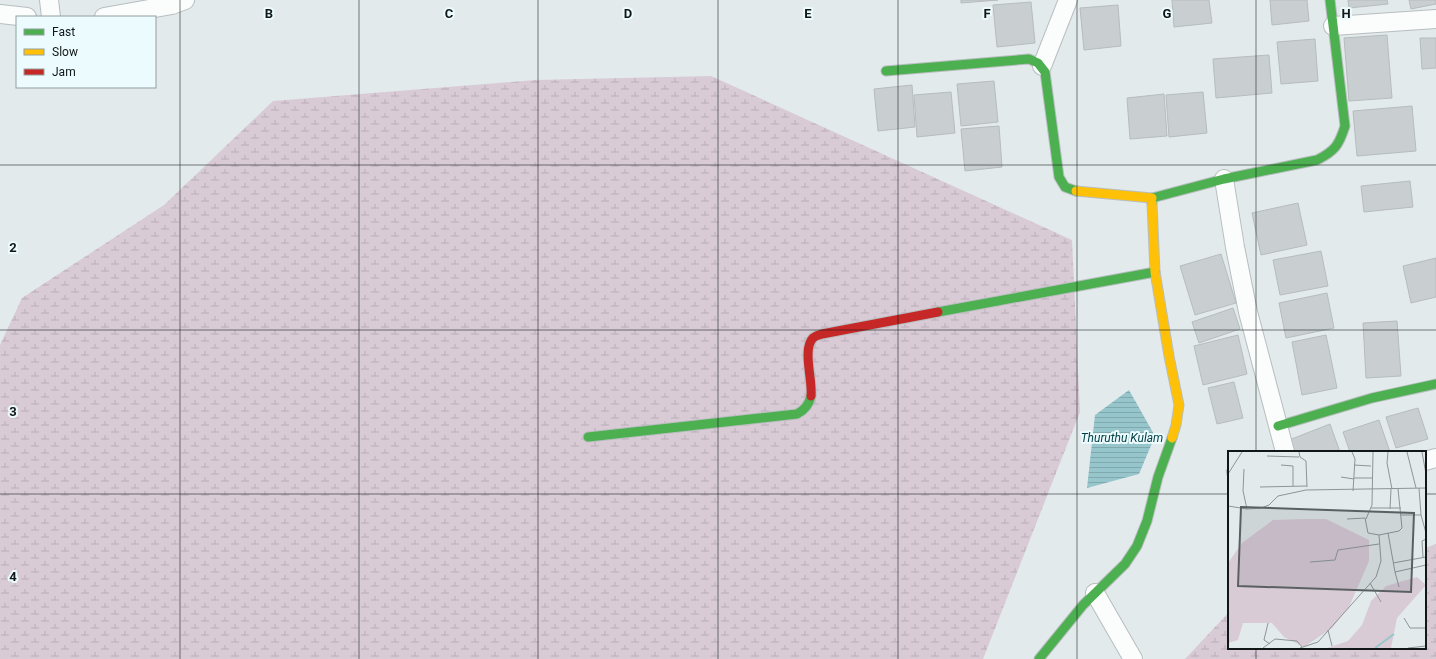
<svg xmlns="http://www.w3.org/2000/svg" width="1436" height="659" font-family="Roboto,sans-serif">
	<defs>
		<pattern id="wetland-marsh" width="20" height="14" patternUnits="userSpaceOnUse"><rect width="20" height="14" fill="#d9cbd6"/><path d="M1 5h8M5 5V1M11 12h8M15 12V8" fill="none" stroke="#b9aeb7"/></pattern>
		<pattern id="water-rules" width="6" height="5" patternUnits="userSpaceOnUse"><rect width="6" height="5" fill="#96c6cc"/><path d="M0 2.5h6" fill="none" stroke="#80a9ae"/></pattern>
	</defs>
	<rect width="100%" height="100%" fill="#e2eaec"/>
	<g fill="url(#wetland-marsh)">
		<polygon points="711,76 1072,240 1080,412 983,659 0,659 0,345 22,298 164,205 273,101 535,80"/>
		<polygon points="1436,544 1436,659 1185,659 1229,612 1229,648 1425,648 1425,548"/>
	</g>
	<polygon fill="url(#water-rules)" points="1129,390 1155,436 1139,474 1087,488 1095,415"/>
	<g fill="#c9ced0" stroke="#b7bcbe">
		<polygon points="961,0 998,0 961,3"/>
		<polygon points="1172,0 1209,0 1212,23 1174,27"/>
		<polygon points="1270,0 1307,0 1309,21 1272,25"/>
		<polygon points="1348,0 1387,0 1388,4 1349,8"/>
		<polygon points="1409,0 1436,0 1436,4 1411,9"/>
		<polygon points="1031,2 1035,43 997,47 993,5"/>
		<polygon points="1118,5 1121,46 1084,50 1080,8"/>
		<polygon points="1387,35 1392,98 1349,101 1344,38"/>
		<polygon points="1420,38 1436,38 1436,68 1422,69"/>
		<polygon points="1315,39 1318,81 1281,84 1277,42"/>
		<polygon points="1269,55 1272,93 1216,98 1213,59"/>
		<polygon points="994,81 998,122 961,126 957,84"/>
		<polygon points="912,85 915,127 878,131 874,89"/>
		<polygon points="951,92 955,133 917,137 914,95"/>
		<polygon points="1203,92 1207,133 1169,137 1166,95"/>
		<polygon points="1164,94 1167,136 1130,139 1127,98"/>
		<polygon points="1412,106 1416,151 1357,156 1353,111"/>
		<polygon points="999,126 1002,167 965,171 961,129"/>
		<polygon points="1410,181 1413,207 1364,212 1361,186"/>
		<polygon points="1298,203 1307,245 1261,255 1252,213"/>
		<polygon points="1321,251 1328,286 1280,295 1273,260"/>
		<polygon points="1221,254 1236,303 1195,315 1180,266"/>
		<polygon points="1436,258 1436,297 1411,303 1403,266"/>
		<polygon points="1327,293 1334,328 1286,338 1279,303"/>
		<polygon points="1233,308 1240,329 1199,343 1192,322"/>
		<polygon points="1397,321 1401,376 1366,378 1363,323"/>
		<polygon points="1238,335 1247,374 1203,385 1194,346"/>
		<polygon points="1326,335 1337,388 1302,395 1292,342"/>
		<polygon points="1234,382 1243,418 1217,424 1208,388"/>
		<polygon points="1418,408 1428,439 1396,448 1386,417"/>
		<polygon points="1379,420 1390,452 1350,452 1343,432"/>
		<polygon points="1330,424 1340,452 1293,452 1289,440"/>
		<polygon points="1226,470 1229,470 1229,483"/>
	</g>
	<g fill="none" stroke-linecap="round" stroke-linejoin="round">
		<g stroke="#b8bebf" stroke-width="20">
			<g id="street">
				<polyline points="49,0 51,17"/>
				<polyline points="0,14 27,17"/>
				<polyline points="104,17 172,5 185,0"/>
				<polyline points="1333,26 1436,19"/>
				<polyline points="1042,66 1068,0"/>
				<polyline points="1224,179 1235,247 1248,312 1285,452"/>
				<polyline points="1425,461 1436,458"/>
				<polyline points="1095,593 1133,659"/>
			</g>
		</g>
		<g stroke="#b8bebf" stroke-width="11">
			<g id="fast">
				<polyline points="886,71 1029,59 1038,63 1045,72 1059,177 1065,187 1076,191"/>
				<path d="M1152 203V198L1224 179 1317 160C1335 151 1339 145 1345 126L1330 0"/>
				<polyline points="938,312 1155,272"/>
				<polyline points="1278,426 1372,398 1436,384"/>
				<path d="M588 437 797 414C805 410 809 405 811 396"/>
				<polyline points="1039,659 1083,605 1125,564 1137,546 1147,521 1158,477 1172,438"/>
			</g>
		</g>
		<g stroke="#b8bebf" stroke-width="11">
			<g id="slow">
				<polyline points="1076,191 1152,198"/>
				<polyline points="1152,203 1155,272 1169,356 1179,405 1176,425 1172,438"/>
			</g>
		</g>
		<g stroke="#b8bebf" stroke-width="11">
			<path id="jam" d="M811 396C813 381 802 349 813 338 815 336 819 335 822 334L938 312"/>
		</g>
		<use href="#street" stroke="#fbfcfc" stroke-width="18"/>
		<use href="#fast" stroke="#4caf50" stroke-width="9"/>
		<use href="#slow" stroke="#ffc107" stroke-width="9"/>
		<use href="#jam" stroke="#c62828" stroke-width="9"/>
	</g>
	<path fill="none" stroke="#111617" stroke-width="1" stroke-opacity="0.55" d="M180 0V659M359 0V659M538 0V659M718 0V659M898 0V659M1077 0V659M1256 0V452M0 165H1436M0 330H1436M0 494H1229M1425 494H1436M1256 648V659"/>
	<g text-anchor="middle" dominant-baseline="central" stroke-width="4" stroke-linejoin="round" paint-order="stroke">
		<g font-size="12" font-style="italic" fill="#003d44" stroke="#ecfbfd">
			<text x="1122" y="438">Thuruthu Kulam</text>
		</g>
	</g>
	<g transform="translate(1228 451)">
		<rect width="198" height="198" fill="#e2eaec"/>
		<path d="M77 68H98L141 89V110L121 156 104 177 76 196 56 186 44 172H15L10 189 0 192V112L14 92 45 69ZM189 126 198 134 169 167 163 197H99L120 190 134 174 143 150 158 135Z" fill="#d9cbd6"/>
		<path fill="none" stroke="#96c6cc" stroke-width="2" d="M147 197 166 183"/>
		<path fill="none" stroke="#8e9597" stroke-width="1" d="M71 1 72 6 78 10 79 36M124 1 127 8 125 40M160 1 159 12 164 38M179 1 188 37M194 1 198 23M39 5 71 6M53 14 65 15V35M126 14 143 15M16 18 15 40 19 58M0 23 14 1M113 26 126 28M126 27H144M32 36 79 35M191 37 193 64 198 82M0 55 19 58 33 57 41 54 50 45 78 39 198 37M143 57H173M162 58 163 38M173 64H193M119 68 137 67 140 82 151 84M138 68 144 54 145 1M160 82 167 121 198 114M195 106 194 90 198 88M82 111 107 109 110 99 151 93M165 112 198 106M167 121 171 136M142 132 153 151M176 167 182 177H198M40 172 36 189 42 193M100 179 104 195M35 197 47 188 69 190 74 196M72 197 90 191 148 126 153 110 151 84 171 80 174 77 170 38M180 197 198 195"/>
		<path fill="#5a6062" fill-opacity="0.15" stroke="#5a6062" stroke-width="2" d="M13 56 186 62 183 141 10 135Z"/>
		<rect width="198" height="198" fill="none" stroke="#111617" stroke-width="2"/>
	</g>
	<g font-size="13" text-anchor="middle" font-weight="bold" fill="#111617" stroke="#ecfbfd" stroke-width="4" stroke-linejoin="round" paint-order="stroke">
		<text x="269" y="18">B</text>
		<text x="449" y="18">C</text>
		<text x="628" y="18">D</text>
		<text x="808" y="18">E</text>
		<text x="987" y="18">F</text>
		<text x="1167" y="18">G</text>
		<text x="1346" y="18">H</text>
		<text x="13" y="252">2</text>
		<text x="13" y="416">3</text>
		<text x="13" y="581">4</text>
	</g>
	<rect x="16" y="16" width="140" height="72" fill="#ecfbfd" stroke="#949fa1"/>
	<rect x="24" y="29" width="20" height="6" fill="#4caf50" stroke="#949fa1"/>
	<text x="52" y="36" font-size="12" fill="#111617">Fast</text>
	<rect x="24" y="49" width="20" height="6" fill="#ffc107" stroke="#949fa1"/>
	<text x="52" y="56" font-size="12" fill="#111617">Slow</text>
	<rect x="24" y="69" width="20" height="6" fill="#c62828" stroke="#949fa1"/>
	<text x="52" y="76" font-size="12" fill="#111617">Jam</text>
</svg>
